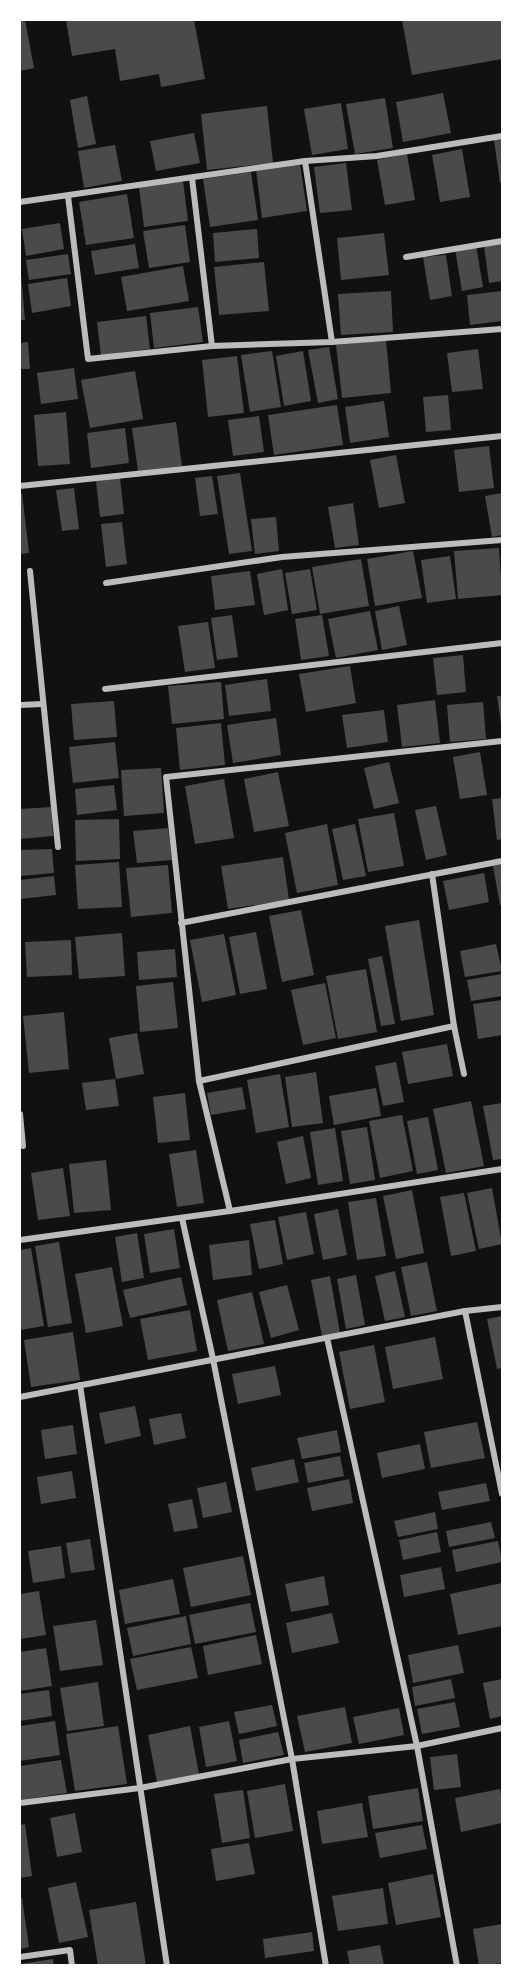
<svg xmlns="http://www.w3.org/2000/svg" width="522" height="1985" font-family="Commissioner,sans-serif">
	<rect width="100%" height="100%" fill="#111"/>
	<g fill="#4a4a4a">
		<polygon points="20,20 25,20 34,68 20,71"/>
		<polygon points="66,20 194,20 205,79 161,87 159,74 120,81 115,49 72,56"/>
		<polygon points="402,20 502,20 502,59 412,75"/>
		<polygon points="443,93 451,133 403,142 396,102"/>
		<polygon points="87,96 96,144 78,148 70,100"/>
		<polygon points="385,98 393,148 355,154 346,104"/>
		<polygon points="341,103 348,149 312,155 304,109"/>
		<polygon points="267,106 273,163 207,170 201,114"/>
		<polygon points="194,133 200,163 156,171 150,141"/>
		<polygon points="502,139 502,183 500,183 494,140"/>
		<polygon points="115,145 122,181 84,188 78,151"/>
		<polygon points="462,149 470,197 440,202 432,155"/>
		<polygon points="407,154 415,200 385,205 377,160"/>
		<polygon points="346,163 352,210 320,213 314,167"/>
		<polygon points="300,164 307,211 262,218 256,170"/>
		<polygon points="251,172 258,220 210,227 203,179"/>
		<polygon points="183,181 188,221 144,227 139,187"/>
		<polygon points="127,194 134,238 86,245 79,202"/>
		<polygon points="60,223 64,249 26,256 22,229"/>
		<polygon points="185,225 190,262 149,268 143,231"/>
		<polygon points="257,229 259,258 215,262 213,233"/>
		<polygon points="384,233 389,275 341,280 337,238"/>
		<polygon points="502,243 502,281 489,283 484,246"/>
		<polygon points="135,244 139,268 95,275 91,251"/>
		<polygon points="476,245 483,287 462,291 455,249"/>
		<polygon points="68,254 71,274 29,280 26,260"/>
		<polygon points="446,255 452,296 430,300 423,257"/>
		<polygon points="264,262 269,311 219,315 214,267"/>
		<polygon points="183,266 189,301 127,311 121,277"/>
		<polygon points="21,274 25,320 20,320 20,275"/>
		<polygon points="67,278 71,306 32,313 28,284"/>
		<polygon points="391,291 393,332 341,335 338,294"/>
		<polygon points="502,291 502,321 470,325 467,295"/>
		<polygon points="198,307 203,342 154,348 150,313"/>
		<polygon points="146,316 150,349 101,355 97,322"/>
		<polygon points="386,340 391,393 342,398 336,345"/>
		<polygon points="28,342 30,369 20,369 20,343"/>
		<polygon points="329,347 338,399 318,403 308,350"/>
		<polygon points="478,349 483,389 452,392 447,353"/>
		<polygon points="272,351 281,407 250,412 241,355"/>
		<polygon points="303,351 311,401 284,406 276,356"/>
		<polygon points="237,356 244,413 208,417 202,360"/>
		<polygon points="74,368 78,399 41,404 37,373"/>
		<polygon points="135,371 143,419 90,428 81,380"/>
		<polygon points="448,395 451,430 426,432 423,397"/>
		<polygon points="384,401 389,437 350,443 345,407"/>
		<polygon points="337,405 343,445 274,455 268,415"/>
		<polygon points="66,412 70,464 38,466 34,415"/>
		<polygon points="259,416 264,452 233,456 228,420"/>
		<polygon points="176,422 182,466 138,471 132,428"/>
		<polygon points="125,428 129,463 91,468 87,433"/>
		<polygon points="489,446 494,488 459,492 454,450"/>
		<polygon points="396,455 405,503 379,508 370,460"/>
		<polygon points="240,473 252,551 229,554 217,476"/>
		<polygon points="212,476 218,514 200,516 195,478"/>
		<polygon points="120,478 124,514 100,517 96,481"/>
		<polygon points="74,488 79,529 62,531 56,490"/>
		<polygon points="22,493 29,553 20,554 20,494"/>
		<polygon points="502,493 502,535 492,537 485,496"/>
		<polygon points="353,503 359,545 335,548 328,507"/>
		<polygon points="276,517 279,551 255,554 251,519"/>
		<polygon points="122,522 127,564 106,567 101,524"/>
		<polygon points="499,548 502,595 458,599 454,551"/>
		<polygon points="413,551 422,598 375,606 367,559"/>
		<polygon points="450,556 456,599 427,603 421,560"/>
		<polygon points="361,559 369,606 320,614 312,567"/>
		<polygon points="282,569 288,610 264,615 257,574"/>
		<polygon points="310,569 317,610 292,614 285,573"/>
		<polygon points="250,571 255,605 215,610 211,576"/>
		<polygon points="399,606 407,645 382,650 375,611"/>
		<polygon points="370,611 378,650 336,658 328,619"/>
		<polygon points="232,615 238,657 217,660 211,618"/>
		<polygon points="322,615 329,656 301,660 295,619"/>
		<polygon points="208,622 215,668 185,672 178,626"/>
		<polygon points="463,655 466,692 437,695 433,658"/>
		<polygon points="350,666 356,703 306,712 299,674"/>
		<polygon points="267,679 271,711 229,716 225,685"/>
		<polygon points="221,682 224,719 172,724 168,686"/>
		<polygon points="497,696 502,696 502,724 501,724"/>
		<polygon points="435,700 440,743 402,747 397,705"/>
		<polygon points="114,701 117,737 74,740 71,704"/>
		<polygon points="483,702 486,739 450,742 447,705"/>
		<polygon points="384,710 388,742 347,748 342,715"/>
		<polygon points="276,718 281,755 233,763 227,725"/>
		<polygon points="221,723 225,765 180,770 176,728"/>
		<polygon points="115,742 119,778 73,783 69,747"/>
		<polygon points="480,752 487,795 460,799 453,757"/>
		<polygon points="389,762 399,803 374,809 364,768"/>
		<polygon points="161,768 164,813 124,816 121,770"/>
		<polygon points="278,772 289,826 254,832 244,779"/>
		<polygon points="224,779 234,838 195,844 185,786"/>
		<polygon points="114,785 117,810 77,815 75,789"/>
		<polygon points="502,798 502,839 497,840 492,799"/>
		<polygon points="436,806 447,855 426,860 415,810"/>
		<polygon points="51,807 53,836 20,839 20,809"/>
		<polygon points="394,813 404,866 368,872 358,819"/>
		<polygon points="119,819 120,859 76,861 75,820"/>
		<polygon points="327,824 338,885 297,893 285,833"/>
		<polygon points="355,824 366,876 343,880 332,829"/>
		<polygon points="168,828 172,860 137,863 133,831"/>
		<polygon points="52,849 54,873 20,876 20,850"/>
		<polygon points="283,857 289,900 228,909 221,866"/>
		<polygon points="119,862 122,907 78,909 75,865"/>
		<polygon points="502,864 502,905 500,905 493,866"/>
		<polygon points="168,865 172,913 131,917 126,868"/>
		<polygon points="484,873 489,902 449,910 443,881"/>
		<polygon points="54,876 56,895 20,899 20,880"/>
		<polygon points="301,910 314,975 282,982 269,916"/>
		<polygon points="419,920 434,1015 401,1021 385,926"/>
		<polygon points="256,932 267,989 240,994 229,937"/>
		<polygon points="122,933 125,976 79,979 75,937"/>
		<polygon points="224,934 236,995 202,1002 190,940"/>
		<polygon points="71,940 72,975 27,977 25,942"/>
		<polygon points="496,944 502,971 465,977 460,951"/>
		<polygon points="175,949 177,977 139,980 137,952"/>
		<polygon points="382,956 395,1024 381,1026 368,959"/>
		<polygon points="366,969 377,1032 338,1039 326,976"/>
		<polygon points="502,974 502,996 471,1001 467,980"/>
		<polygon points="173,982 178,1028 140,1032 136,986"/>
		<polygon points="325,983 336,1038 303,1045 291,990"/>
		<polygon points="502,1000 502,1035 478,1039 473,1004"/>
		<polygon points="64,1012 69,1069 29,1073 23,1016"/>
		<polygon points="137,1033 144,1074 116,1079 109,1038"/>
		<polygon points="447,1044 453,1076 408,1084 402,1052"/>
		<polygon points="396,1062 404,1102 383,1106 375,1066"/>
		<polygon points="316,1072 323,1123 292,1127 285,1077"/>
		<polygon points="280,1074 289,1127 256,1133 247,1080"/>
		<polygon points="115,1079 119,1106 86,1110 82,1083"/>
		<polygon points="242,1087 246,1109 211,1115 207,1093"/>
		<polygon points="376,1088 381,1116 334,1125 329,1096"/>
		<polygon points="185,1093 190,1140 158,1143 153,1097"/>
		<polygon points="471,1101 484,1166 446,1173 433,1109"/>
		<polygon points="502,1103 502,1159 493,1160 483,1106"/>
		<polygon points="402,1115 413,1171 380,1178 369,1121"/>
		<polygon points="428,1117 438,1170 417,1174 407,1121"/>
		<polygon points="367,1127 375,1180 350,1184 341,1131"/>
		<polygon points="335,1128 343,1181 318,1185 310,1132"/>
		<polygon points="303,1136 311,1178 286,1184 277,1142"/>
		<polygon points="196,1150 204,1203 177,1207 169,1154"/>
		<polygon points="106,1160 111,1210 74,1213 69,1164"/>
		<polygon points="63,1168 70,1216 38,1220 31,1173"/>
		<polygon points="492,1188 502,1244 479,1249 467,1193"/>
		<polygon points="412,1190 424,1253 396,1259 383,1196"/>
		<polygon points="464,1193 476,1251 451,1256 440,1197"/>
		<polygon points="376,1198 386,1256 357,1260 348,1202"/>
		<polygon points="338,1209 347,1255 323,1260 314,1214"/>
		<polygon points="306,1212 314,1254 287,1260 278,1217"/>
		<polygon points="275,1220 283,1264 259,1269 250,1224"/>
		<polygon points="174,1229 180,1268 150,1273 144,1234"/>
		<polygon points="137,1233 144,1278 122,1282 115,1237"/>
		<polygon points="249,1240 252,1275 213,1280 209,1245"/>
		<polygon points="59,1242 72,1323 48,1327 35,1246"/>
		<polygon points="31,1248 44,1326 20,1330 20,1250"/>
		<polygon points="427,1262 437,1311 411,1316 401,1267"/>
		<polygon points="112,1267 123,1326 86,1333 75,1274"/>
		<polygon points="395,1271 405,1317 385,1321 375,1276"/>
		<polygon points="356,1275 365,1325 346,1329 337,1279"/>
		<polygon points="330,1276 340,1333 322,1336 311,1280"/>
		<polygon points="181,1277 187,1305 130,1318 123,1290"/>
		<polygon points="287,1285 299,1330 271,1338 259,1292"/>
		<polygon points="252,1292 264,1344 228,1351 217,1300"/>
		<polygon points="190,1310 197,1351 148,1360 140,1319"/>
		<polygon points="502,1316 502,1368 497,1369 487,1319"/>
		<polygon points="73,1332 80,1380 31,1387 24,1340"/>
		<polygon points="435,1337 443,1379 393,1389 385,1347"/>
		<polygon points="374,1345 385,1402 350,1409 339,1352"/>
		<polygon points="275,1366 281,1395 238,1404 232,1374"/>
		<polygon points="135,1406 141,1436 105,1444 99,1413"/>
		<polygon points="181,1413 186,1438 154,1445 149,1419"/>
		<polygon points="477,1422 485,1458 431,1468 424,1432"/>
		<polygon points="73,1425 77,1454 45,1459 41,1430"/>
		<polygon points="337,1430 341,1452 302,1459 297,1438"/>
		<polygon points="420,1444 425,1469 382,1478 377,1453"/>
		<polygon points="340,1456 344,1476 308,1483 304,1463"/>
		<polygon points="294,1459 299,1482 256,1491 251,1468"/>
		<polygon points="72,1471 76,1498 41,1504 37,1477"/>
		<polygon points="349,1479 353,1503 312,1511 307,1488"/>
		<polygon points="226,1482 232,1512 203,1518 197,1488"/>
		<polygon points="486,1483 490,1501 442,1510 438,1492"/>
		<polygon points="192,1499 198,1528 174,1532 168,1504"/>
		<polygon points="435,1512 438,1529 398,1537 394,1521"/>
		<polygon points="491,1522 495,1538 449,1547 446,1531"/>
		<polygon points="437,1532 441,1552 403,1560 399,1540"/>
		<polygon points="90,1539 95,1570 71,1573 66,1543"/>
		<polygon points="498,1541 502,1562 456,1572 452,1550"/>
		<polygon points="61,1546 65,1578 33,1583 28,1551"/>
		<polygon points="243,1556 251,1595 191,1607 183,1568"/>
		<polygon points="441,1567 445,1589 404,1597 400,1575"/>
		<polygon points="324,1576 329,1605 291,1612 285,1584"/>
		<polygon points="173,1579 180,1614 125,1624 119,1590"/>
		<polygon points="502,1583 502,1626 458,1635 450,1594"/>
		<polygon points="39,1591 46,1635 20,1639 20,1594"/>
		<polygon points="250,1603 256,1632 195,1644 189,1615"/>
		<polygon points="332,1613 339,1643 292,1653 286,1623"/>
		<polygon points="186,1616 191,1644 133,1656 127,1628"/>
		<polygon points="96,1620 103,1665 60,1671 53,1626"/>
		<polygon points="256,1635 262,1664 208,1675 203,1646"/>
		<polygon points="458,1645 464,1673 413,1683 408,1655"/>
		<polygon points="191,1647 198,1678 137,1690 130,1659"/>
		<polygon points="46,1648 52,1686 20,1691 20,1652"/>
		<polygon points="451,1679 455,1698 415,1706 412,1687"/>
		<polygon points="502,1679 502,1716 490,1719 483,1683"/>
		<polygon points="98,1682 104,1726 67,1731 60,1688"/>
		<polygon points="49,1690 52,1716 20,1721 20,1694"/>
		<polygon points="455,1702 460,1727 422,1734 417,1709"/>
		<polygon points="272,1705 277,1726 239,1734 234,1712"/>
		<polygon points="345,1707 352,1743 305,1752 297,1716"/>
		<polygon points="399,1708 404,1735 359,1744 353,1717"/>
		<polygon points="55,1721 60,1755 20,1761 20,1726"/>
		<polygon points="229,1721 237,1761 206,1767 199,1727"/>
		<polygon points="118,1726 127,1784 75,1791 66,1734"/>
		<polygon points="190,1726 199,1774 157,1782 148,1735"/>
		<polygon points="278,1732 284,1755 243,1763 239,1740"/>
		<polygon points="457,1754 461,1787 434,1790 430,1757"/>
		<polygon points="61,1760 67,1793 20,1800 20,1766"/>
		<polygon points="285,1784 293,1831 255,1838 247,1791"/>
		<polygon points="418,1788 423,1821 373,1829 368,1796"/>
		<polygon points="500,1789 502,1801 502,1823 461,1832 455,1798"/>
		<polygon points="243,1790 250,1838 222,1843 214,1794"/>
		<polygon points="362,1803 368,1837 322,1844 317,1811"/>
		<polygon points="75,1813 82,1852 57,1857 50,1818"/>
		<polygon points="25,1824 32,1876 20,1878 20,1825"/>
		<polygon points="422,1825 427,1849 380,1858 375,1833"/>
		<polygon points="249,1843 255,1874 216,1881 211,1849"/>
		<polygon points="433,1874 441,1917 396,1925 388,1883"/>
		<polygon points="76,1882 88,1937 59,1943 48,1888"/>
		<polygon points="383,1888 388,1924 338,1931 332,1896"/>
		<polygon points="20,1898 22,1898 29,1947 20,1949"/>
		<polygon points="136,1902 146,1966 98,1966 89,1910"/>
		<polygon points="502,1924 502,1963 479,1966 473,1929"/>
		<polygon points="312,1932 314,1951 265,1958 263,1939"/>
		<polygon points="380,1945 384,1965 350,1966 347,1951"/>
		<polygon points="53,1959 54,1966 20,1966 20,1964"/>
	</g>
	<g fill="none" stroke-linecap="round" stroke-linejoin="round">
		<g stroke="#bcbcbc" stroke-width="6">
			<polyline points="305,161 332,342"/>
			<polyline points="192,178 212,346"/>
			<polyline points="68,196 88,359 212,346 332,342 502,329"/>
			<polyline points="20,202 305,161 377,156 502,136"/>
			<polyline points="406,257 502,241"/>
			<polyline points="20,486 502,436"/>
			<polyline points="30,571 58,847"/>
			<polyline points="106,583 282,557 502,540"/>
			<polyline points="105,689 502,643"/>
			<polyline points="20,705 43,704"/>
			<polyline points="432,874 454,1026 464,1074"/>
			<polyline points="181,923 502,861"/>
			<polyline points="199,1081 454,1026"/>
			<polyline points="20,1114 23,1146"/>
			<polyline points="230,1211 199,1081 166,777 502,741"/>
			<polyline points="182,1218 213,1359 292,1759 326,1966"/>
			<polyline points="20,1240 230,1211 502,1169"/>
			<polyline points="465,1311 502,1494"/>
			<polyline points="327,1338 417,1746 457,1966"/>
			<polyline points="80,1385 167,1966"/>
			<polyline points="20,1397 465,1311 502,1307"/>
			<polyline points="20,1803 140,1788 292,1759 417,1746 502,1728"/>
			<polyline points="20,1957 70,1950 72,1966"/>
		</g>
	</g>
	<rect width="522" height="1985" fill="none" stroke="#ffffff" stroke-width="42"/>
</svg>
